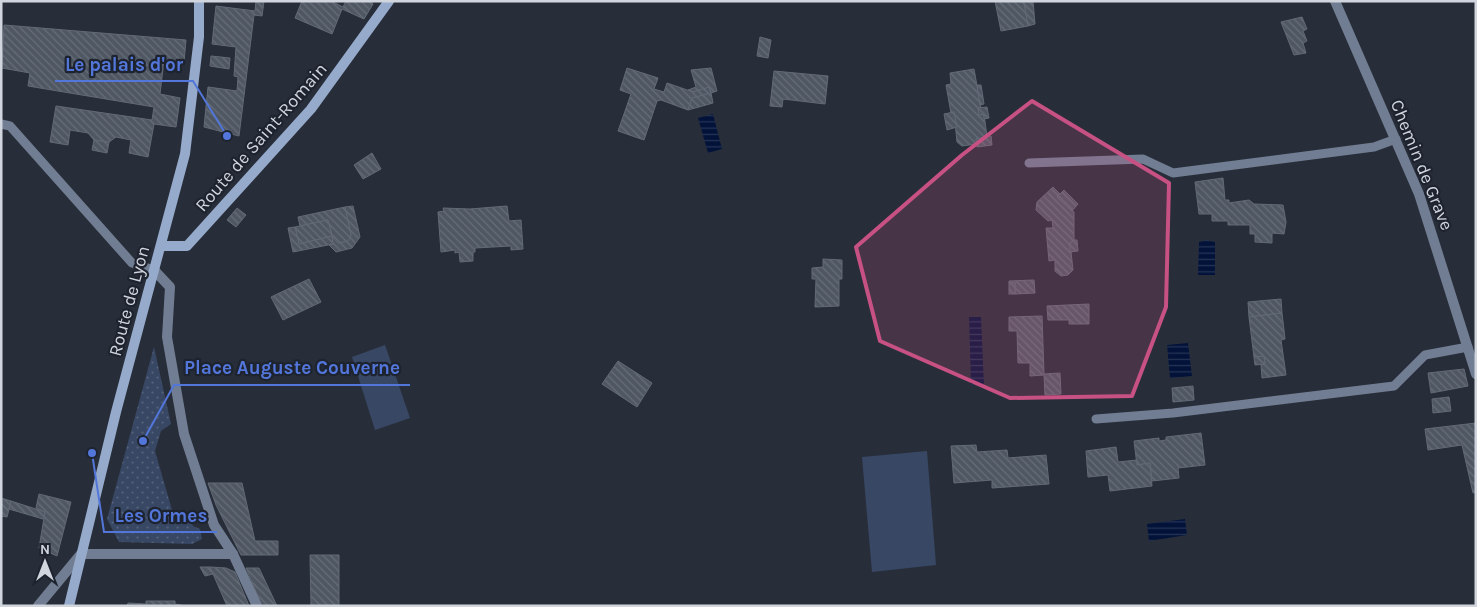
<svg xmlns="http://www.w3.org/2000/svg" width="1477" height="607" font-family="Karla,sans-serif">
	<defs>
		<pattern id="grass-dots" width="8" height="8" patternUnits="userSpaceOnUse" patternTransform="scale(1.25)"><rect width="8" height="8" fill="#374764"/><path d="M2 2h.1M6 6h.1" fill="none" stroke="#53617a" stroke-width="1.8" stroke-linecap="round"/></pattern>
		<pattern id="water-rules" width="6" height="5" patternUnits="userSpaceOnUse" patternTransform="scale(1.25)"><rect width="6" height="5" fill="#021239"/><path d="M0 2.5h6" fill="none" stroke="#263455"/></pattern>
		<pattern id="building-back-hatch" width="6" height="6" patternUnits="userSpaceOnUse" patternTransform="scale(1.25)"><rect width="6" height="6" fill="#4f5763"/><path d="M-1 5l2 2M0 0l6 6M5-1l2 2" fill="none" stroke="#676e79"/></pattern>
	</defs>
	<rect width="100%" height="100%" fill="#282e39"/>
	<polygon fill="url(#grass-dots)" points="154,347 171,424 161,431 155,451 172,510 189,516 193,526 200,529 202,539 192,544 119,542 107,519"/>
	<g fill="#374764">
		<polygon points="385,345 410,418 375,430 352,357"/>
		<polygon points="927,451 936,565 872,572 862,457"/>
	</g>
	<g fill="url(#water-rules)">
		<polygon points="713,114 722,149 708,153 698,118"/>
		<polygon points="1206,240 1215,242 1215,275 1198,275 1199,242"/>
		<polygon points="969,317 981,317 984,385 971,385"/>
		<polygon points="1188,343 1192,376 1170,378 1167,345"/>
		<polygon points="1185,519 1187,535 1149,541 1147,524"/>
	</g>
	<g fill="url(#building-back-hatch)" stroke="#636a77">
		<polygon points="256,1 264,1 262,16 254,15 239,136 204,127 208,87 237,91 238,77 234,76 236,47 212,44 216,6 255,11"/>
		<polygon points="302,1 331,1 343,7 346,1 371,1 373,4 364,19 342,9 332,34 295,18"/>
		<polygon points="995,1 1024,1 1028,26 1001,31"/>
		<polygon points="1024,1 1033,1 1035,24 1028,26"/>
		<polygon points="1302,17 1307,29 1303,31 1307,41 1303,43 1306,53 1294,55 1281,22"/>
		<polygon points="4,25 186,40 184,62 164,60 160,94 180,98 176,127 154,124 148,157 129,153 131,140 116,137 109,142 94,140 88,133 70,130 68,145 50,142 56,106 152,120 154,107 28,86 30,73 2,68"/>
		<polygon points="760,37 771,40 768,58 757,56"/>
		<polygon points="211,56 230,58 229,69 210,66"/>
		<polygon points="627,68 658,78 654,89 664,92 667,83 693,92 709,87 711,93 692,98 688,110 661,100 657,101 644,140 618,131 631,94 620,90"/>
		<polygon points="711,68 717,91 711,93 709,87 693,92 688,90 696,87 691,70"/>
		<polygon points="974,69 981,108 978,108 979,115 984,114 987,137 976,139 977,144 962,146 957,142 954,112 951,113 946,85 951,84 950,73"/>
		<polygon points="774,71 828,76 825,104 783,99 782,107 770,106"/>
		<polygon points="977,85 981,85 984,104 980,105"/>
		<polygon points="711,93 713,103 688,110 692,98"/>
		<polygon points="987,107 989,118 984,119 984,114 979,115 978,108"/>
		<polygon points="954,112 957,127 947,130 944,114"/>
		<polygon points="991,136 992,145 977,147 976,139"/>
		<polygon points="94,140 109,142 107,153 92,150"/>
		<polygon points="372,153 381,169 363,179 354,165"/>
		<polygon points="1223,178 1225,200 1229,200 1229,203 1249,200 1254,204 1283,205 1286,222 1284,234 1272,233 1272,243 1255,242 1255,234 1250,234 1250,225 1228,225 1228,221 1212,221 1212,214 1199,214 1195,182"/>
		<polygon points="1053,187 1060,194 1057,197 1074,212 1074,240 1070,243 1073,270 1068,275 1061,276 1055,271 1055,260 1049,261 1046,228 1053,228 1052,220 1048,221 1036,210 1037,202"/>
		<polygon points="1064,190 1078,204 1072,211 1057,197"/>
		<polygon points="353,206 360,237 352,248 336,252 329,245 333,244 332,236 338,243 348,241 351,235 345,207"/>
		<polygon points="507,206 509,221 521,220 523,249 511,250 511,246 475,248 475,252 473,252 473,261 460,262 459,252 455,253 455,250 441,252 438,212 444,211 443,208 470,209"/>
		<polygon points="345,207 351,235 348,241 338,243 332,236 328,220 300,226 298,217"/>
		<polygon points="237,208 246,215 236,227 227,220"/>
		<polygon points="328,220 332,236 299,244 295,227"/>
		<polygon points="295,227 299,244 332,236 333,244 293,252 288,228"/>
		<polygon points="1074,240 1077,240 1078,251 1070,252 1070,243"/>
		<polygon points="823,259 842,260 842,279 839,279 839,306 815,307 816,279 812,279 812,268 823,267"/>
		<polygon points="309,279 321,302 283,320 271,297"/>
		<polygon points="1034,280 1035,293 1015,294 1015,283 1009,283 1009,281"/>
		<rect x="1009" y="283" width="6" height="11"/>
		<polygon points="1281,299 1282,313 1249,317 1248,302"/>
		<polygon points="1089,304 1089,324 1069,324 1069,320 1048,320 1047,306"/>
		<polygon points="1282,313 1285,339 1281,340 1286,375 1262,378 1261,365 1265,364 1264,356 1254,357 1249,317"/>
		<polygon points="1042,316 1044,374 1060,373 1061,394 1045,395 1044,375 1030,376 1030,363 1018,363 1017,331 1009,331 1009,317"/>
		<polygon points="1264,356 1265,364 1255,365 1254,357"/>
		<polygon points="618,361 652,383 637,407 602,384"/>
		<polygon points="1464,369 1468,386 1431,393 1428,373"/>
		<polygon points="1193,386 1194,400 1173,402 1172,388"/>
		<polygon points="1449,397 1451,411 1433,413 1432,399"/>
		<polygon points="1476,423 1476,492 1473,493 1462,445 1428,450 1425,429"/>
		<polygon points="1201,433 1205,465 1178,468 1179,478 1152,481 1150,463 1137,465 1134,441 1159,438 1159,441 1166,440 1166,437"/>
		<polygon points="976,445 977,452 1007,450 1008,458 1046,455 1049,484 992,488 992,480 954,483 951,446"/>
		<polygon points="1116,447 1118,462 1137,460 1137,465 1150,463 1152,486 1110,491 1108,475 1088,477 1086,451"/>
		<polygon points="208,483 242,483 255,541 278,541 278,555 241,555 216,505"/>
		<polygon points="39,494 71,502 57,556 39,548 45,512 36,508"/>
		<polygon points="1,498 11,501 7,517 1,516"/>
		<polygon points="11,501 45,512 43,519 9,509"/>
		<polygon points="310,555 339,555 339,606 311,606"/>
		<polygon points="200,567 210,567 213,574 205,576"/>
		<polygon points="210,567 226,568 235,572 249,606 227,606"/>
		<polygon points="246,568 259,568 277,606 262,606"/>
		<polygon points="146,601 175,601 175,604 186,606 127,606 128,603 146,604"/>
	</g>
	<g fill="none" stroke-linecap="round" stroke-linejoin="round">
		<g stroke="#717d92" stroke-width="9">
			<polyline points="1,124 10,126 132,263 154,270"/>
			<polyline points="1029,163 1143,159 1173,173 1374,147 1396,139"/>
			<polyline points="1096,419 1173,413 1394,386 1425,355 1468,347"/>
		</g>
		<g stroke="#717d92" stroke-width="10">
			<polyline points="1335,1 1419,194 1476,374"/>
			<polyline points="154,270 170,287 167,337 184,434 214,525 233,554 257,606"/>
			<polyline points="38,606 81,554 233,554"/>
		</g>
		<g stroke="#96aacc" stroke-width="10">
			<polyline points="161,246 187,246 311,109 389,1"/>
			<polyline points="69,606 116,412 185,154 199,37 199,1"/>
		</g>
	</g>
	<path fill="#c65182" fill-opacity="0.2" stroke="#c65182" stroke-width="4" stroke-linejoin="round" d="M1032 101 1169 183 1166 307 1132 396 1010 398 880 341 856 247 962 155Z"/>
	<g text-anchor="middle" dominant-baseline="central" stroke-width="4.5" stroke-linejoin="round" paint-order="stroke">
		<g font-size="18" fill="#d1d5dd" stroke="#1e242f">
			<text transform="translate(261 137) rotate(-49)">Route de Saint-Romain</text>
			<text transform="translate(1422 165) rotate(68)">Chemin de Grave</text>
			<text transform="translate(129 301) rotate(-75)">Route de Lyon</text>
		</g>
	</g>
	<path fill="none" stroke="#5376da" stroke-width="2" d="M227 136L193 81H55M143 441L174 385H410M92 453L104 532H217"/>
	<g fill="#5376da" stroke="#1e242f" stroke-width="2">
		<circle cx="227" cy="136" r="5"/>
		<circle cx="143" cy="441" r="5"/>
		<circle cx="92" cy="453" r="5"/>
	</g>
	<g font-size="19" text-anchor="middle" font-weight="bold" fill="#5376da" stroke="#1e242f" stroke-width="4.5" stroke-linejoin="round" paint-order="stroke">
		<text x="124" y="71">Le palais d'or</text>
		<text x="292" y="374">Place Auguste Couverne</text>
		<text x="161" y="522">Les Ormes</text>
	</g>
	<rect width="1477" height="607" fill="none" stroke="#d1d5dd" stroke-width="5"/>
	<g transform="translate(45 562)" stroke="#1e242f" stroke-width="4" paint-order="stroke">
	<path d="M0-4L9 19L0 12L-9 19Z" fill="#d1d5dd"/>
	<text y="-8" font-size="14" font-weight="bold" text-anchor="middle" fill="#d1d5dd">N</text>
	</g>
</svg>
